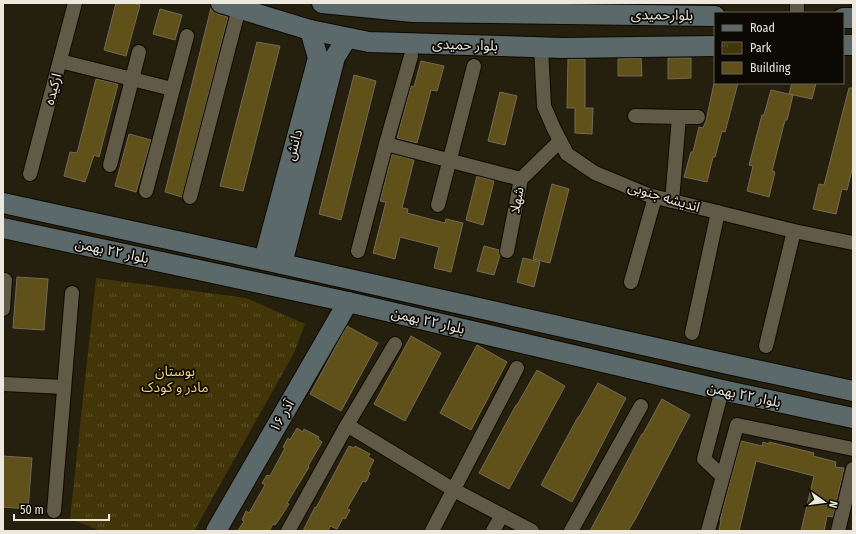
<svg xmlns="http://www.w3.org/2000/svg" width="856" height="534" font-family="'Fira Sans Condensed','Noto Sans Arabic',sans-serif">
	<defs>
		<pattern id="park-tufts" width="24" height="20" patternUnits="userSpaceOnUse"><rect width="24" height="20" fill="#423608"/><path d="M3 7l-1-3M5 7V3M7 7l1-3M15 17l-1-3M17 17v-4M19 17l1-3" fill="none" stroke="#5d532c"/></pattern>
	</defs>
	<rect width="100%" height="100%" fill="#251f0e"/>
	<polygon fill="url(#park-tufts)" points="96,278 246,298 305,324 294,353 194,531 101,531 70,519"/>
	<g fill="#60501a" stroke="#726b58">
		<polygon points="116,3 133,3 140,5 126,56 104,50"/>
		<polygon points="211,8 217,14 228,17 182,197 165,192"/>
		<polygon points="160,9 182,15 175,40 153,34"/>
		<polygon points="257,42 280,46 243,191 220,186"/>
		<polygon points="641,58 642,76 618,76 618,59"/>
		<polygon points="668,58 691,58 691,78 668,79"/>
		<polygon points="568,59 585,59 585,108 593,108 592,134 575,133 575,108 567,108"/>
		<polygon points="421,61 444,66 437,91 431,90 417,143 397,138 411,86 414,87"/>
		<polygon points="354,75 376,81 341,220 319,214"/>
		<polygon points="96,79 118,84 99,157 94,155 85,182 64,176 70,152 77,153"/>
		<polygon points="714,83 738,83 725,132 722,131 715,157 713,157 707,182 684,177 691,152 693,152 699,127 703,128 706,121"/>
		<polygon points="792,83 816,83 812,99 789,94"/>
		<polygon points="849,88 853,88 853,166 847,190 842,189 836,214 813,209 819,184 824,185"/>
		<polygon points="771,90 793,95 787,120 785,120 772,171 775,172 769,197 747,191 753,166 749,165 762,115 764,115"/>
		<polygon points="500,92 517,96 505,145 488,141"/>
		<polygon points="129,134 151,140 136,192 115,186"/>
		<polygon points="392,154 414,160 402,208 408,209 407,213 445,223 446,219 463,223 451,272 434,268 439,247 400,237 395,259 373,253 386,202 380,201"/>
		<polygon points="477,176 494,181 483,225 466,220"/>
		<polygon points="552,184 569,189 550,263 533,259"/>
		<polygon points="484,246 499,250 500,255 494,275 477,271"/>
		<polygon points="523,258 540,262 534,287 517,282"/>
		<polygon points="17,277 48,279 44,330 13,328"/>
		<polygon points="347,326 378,343 341,411 310,394"/>
		<polygon points="411,336 441,353 405,421 374,404"/>
		<polygon points="477,345 507,362 471,430 440,413"/>
		<polygon points="537,370 565,386 509,489 479,473 516,405 517,405"/>
		<polygon points="598,383 626,398 572,502 541,485 578,417 579,417"/>
		<polygon points="662,399 690,415 636,518 628,531 590,531 642,434 643,434"/>
		<polygon points="297,428 303,432 304,429 319,437 318,439 322,442 308,466 309,467 287,503 289,504 278,521 275,525 273,524 269,531 238,531 244,521 242,520 246,511 249,513 265,485 262,483 267,475 270,476 285,448 283,447 288,438 290,440"/>
		<polygon points="741,441 762,446 763,442 769,444 769,442 814,453 813,456 836,462 835,467 844,468 833,517 827,516 824,531 801,531 814,476 756,461 739,531 719,531 721,520 720,520"/>
		<polygon points="349,446 354,448 355,446 370,454 368,457 374,460 368,472 370,473 366,482 363,481 347,509 350,510 345,519 343,518 337,529 330,526 328,531 303,531 315,507 316,508"/>
		<polygon points="3,456 32,458 28,509 3,507"/>
	</g>
	<g fill="none" stroke-linecap="round" stroke-linejoin="round">
		<g stroke="#0e0900" stroke-width="16">
			<g id="street">
				<polyline points="797,13 797,3"/>
				<polyline points="541,47 544,106 554,129 567,154 595,173 648,195 794,231 853,243"/>
				<polyline points="60,61 172,89"/>
				<polyline points="635,116 679,117"/>
				<polyline points="386,144 521,179"/>
				<polyline points="110,165 139,52"/>
				<polyline points="30,174 75,3"/>
				<polyline points="146,191 187,36"/>
				<polyline points="190,197 239,8"/>
				<polyline points="672,201 679,117 698,117"/>
				<polyline points="438,205 474,66"/>
				<polyline points="358,251 386,144 411,56"/>
				<polyline points="507,251 521,179 560,141"/>
				<polyline points="631,282 655,197"/>
				<polyline points="3,309 5,280"/>
				<polyline points="692,333 718,212"/>
				<polyline points="766,346 794,231"/>
				<polyline points="3,384 64,387"/>
				<polyline points="722,390 704,459 722,476"/>
				<polyline points="347,425 454,490 532,531"/>
				<polyline points="54,511 72,293"/>
				<polyline points="288,531 347,425 395,344"/>
				<polyline points="432,531 517,368"/>
				<polyline points="493,531 502,515"/>
				<polyline points="571,531 641,406"/>
				<polyline points="708,531 737,425 853,449"/>
				<polyline points="838,531 853,469"/>
			</g>
		</g>
		<g stroke="#0e0900" stroke-width="22">
			<g id="secondary">
				<polyline points="221,3 310,30 369,42 563,48 715,46"/>
				<polyline points="322,3 413,12 715,16"/>
				<polyline points="843,18 853,18"/>
				<polyline points="843,45 853,45"/>
				<polyline points="3,203 282,264 728,364 853,391"/>
				<polyline points="3,228 348,302 722,390 853,418"/>
				<polyline points="264,260 318,58 310,30"/>
				<polyline points="282,264 335,57 347,38"/>
				<polyline points="216,531 348,302"/>
			</g>
		</g>
		<use href="#street" stroke="#605a47" stroke-width="14"/>
		<use href="#secondary" stroke="#5c696b" stroke-width="20"/>
	</g>
	<g text-anchor="middle" dominant-baseline="central" stroke-width="3.5" stroke-linejoin="round" paint-order="stroke">
		<g font-size="14" fill="#ece8dd" stroke="#0c0904">
			<text transform="translate(662 15) rotate(1)">بلوارحمیدی</text>
			<text transform="translate(465 45) rotate(2)">بلوار حمیدی</text>
			<text transform="translate(53 89) rotate(-75)">ارکیده</text>
			<text transform="translate(294 145) rotate(-75)">دانش</text>
			<text transform="translate(664 197) rotate(17)">اندیشه جنوبی</text>
			<text transform="translate(517 200) rotate(-79)">شهلا</text>
			<text transform="translate(112 251) rotate(12)">بلوار ۲۲ بهمن</text>
			<text transform="translate(428 321) rotate(13)">بلوار ۲۲ بهمن</text>
			<text transform="translate(744 395) rotate(12)">بلوار ۲۲ بهمن</text>
			<text transform="translate(282 416) rotate(-60)">۱۶ آذر</text>
		</g>
		<g font-size="14" fill="#f4d572" stroke="#0c0904">
			<text x="175" y="371">بوستان<tspan x="175" dy="16">مادر و کودک</tspan></text>
		</g>
	</g>
	<rect width="856" height="534" fill="none" stroke="#ece8dd" stroke-width="8"/>
	<rect x="714" y="12" width="130" height="72" fill="#0c0904" stroke="#66625b"/>
	<rect x="722" y="25" width="20" height="6" fill="#5c696b" stroke="#66625b"/>
	<text x="750" y="32" font-size="12" fill="#ece8dd">Road</text>
	<rect x="722" y="42" width="20" height="12" fill="url(#park-tufts)" stroke="#66625b"/>
	<text x="750" y="52" font-size="12" fill="#ece8dd">Park</text>
	<rect x="722" y="62" width="20" height="12" fill="#60501a" stroke="#66625b"/>
	<text x="750" y="72" font-size="12" fill="#ece8dd">Building</text>
	<g transform="translate(824 502) rotate(104)" stroke="#0c0904" stroke-width="3" paint-order="stroke">
	<path d="M0-3L7 15L0 10L-7 15Z" fill="#ece8dd"/>
	<text y="-6" font-size="11" font-weight="bold" text-anchor="middle" fill="#ece8dd">N</text>
	</g>
	<path d="M14 514v6h95v-6" fill="none" stroke="#ece8dd" stroke-width="2"/>
	<text x="20" y="514" font-size="12" fill="#ece8dd" stroke="#0c0904" stroke-width="3" paint-order="stroke">50 m</text>
</svg>
